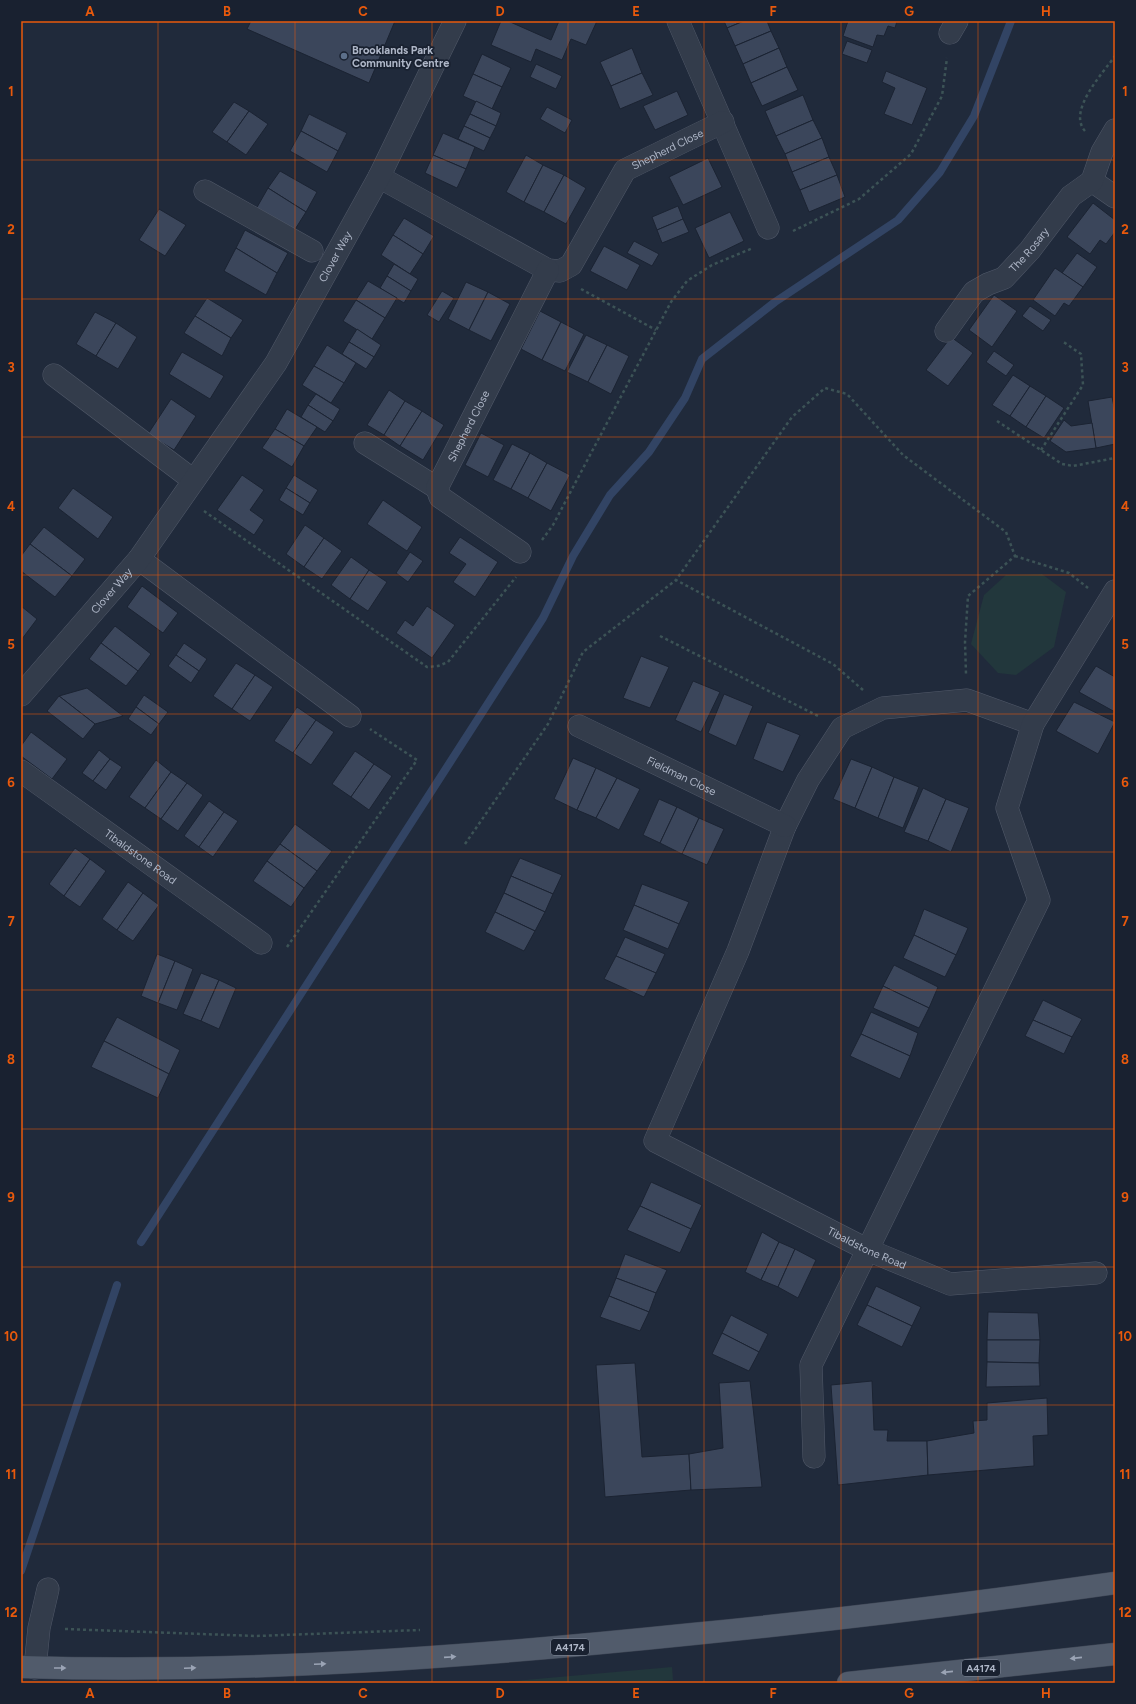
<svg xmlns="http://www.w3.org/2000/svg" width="1136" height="1704" font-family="Figtree,sans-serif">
	<rect width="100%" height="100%" fill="#202a3b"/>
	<g fill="#22373c">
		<polygon points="1042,574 1066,592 1054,647 1016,675 998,673 971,644 984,595 1006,575"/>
		<polygon points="672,1667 673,1680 641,1683 490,1683"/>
	</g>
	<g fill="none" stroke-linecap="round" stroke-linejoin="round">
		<g stroke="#324464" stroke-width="8">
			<polyline points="141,1242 543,618 573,556 610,495 649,452 685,398 702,359 775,302 898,220 940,172 974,116 1011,21"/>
			<polyline points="21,1571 117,1285"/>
		</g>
	</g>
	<g fill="#3b465b" stroke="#1b2332">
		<polygon points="251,21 395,21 369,83 247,29"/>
		<polygon points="501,21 508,21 551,40 559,21 597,21 586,45 571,39 562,60 536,49 531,62 491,45"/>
		<polygon points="724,21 744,21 727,28"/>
		<polygon points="744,21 767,21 771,31 735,46 727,28"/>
		<polygon points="848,21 897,21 895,28 888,26 884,36 877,35 873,47 843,36"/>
		<polygon points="771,31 779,48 743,64 735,46"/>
		<polygon points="847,41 872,50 867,63 842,54"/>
		<polygon points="632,48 642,73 611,86 600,62"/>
		<polygon points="779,48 787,67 751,83 743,64"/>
		<polygon points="482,54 511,68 502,87 473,74"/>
		<polygon points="536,64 562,76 556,89 530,77"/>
		<polygon points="787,67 798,90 762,106 751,83"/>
		<polygon points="886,71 927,88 912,125 884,114 895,88 882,82"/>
		<polygon points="642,73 653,95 620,109 611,86"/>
		<polygon points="473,74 502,87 492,109 463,96"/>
		<polygon points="677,91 688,115 655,130 643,106"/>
		<polygon points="803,95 813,120 776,136 765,111"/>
		<polygon points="476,101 501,113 496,126 470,114"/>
		<polygon points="234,102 249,111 227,142 212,132"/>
		<polygon points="547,107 572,120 565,133 540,119"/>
		<polygon points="249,111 268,124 246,155 227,142"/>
		<polygon points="309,114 347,133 338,151 301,131"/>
		<polygon points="470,114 496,126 490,138 464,126"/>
		<polygon points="813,120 822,138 785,154 776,136"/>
		<polygon points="464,126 490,138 484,151 458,139"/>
		<polygon points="301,131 338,151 327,172 290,151"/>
		<polygon points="443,133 475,147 466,169 433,155"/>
		<polygon points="822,138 829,157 792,172 785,154"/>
		<polygon points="433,155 466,169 457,188 425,173"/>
		<polygon points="526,155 543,165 524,202 506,192"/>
		<polygon points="829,157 837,175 800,190 792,172"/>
		<polygon points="708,158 722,187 683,205 669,177"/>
		<polygon points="543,165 564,175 544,212 524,202"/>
		<polygon points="280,171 317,192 306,212 268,188"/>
		<polygon points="564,175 586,188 566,224 544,212"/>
		<polygon points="837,175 845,197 809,212 800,190"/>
		<polygon points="268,188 306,212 294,231 256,209"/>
		<polygon points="1093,203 1115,220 1115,232 1106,244 1100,240 1090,254 1067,237"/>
		<polygon points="678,206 683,219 657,230 652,217"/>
		<polygon points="159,209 186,225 165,256 139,240"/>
		<polygon points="730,212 744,241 709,258 695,228"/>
		<polygon points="404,218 434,236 423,254 393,235"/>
		<polygon points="683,219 689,232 662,243 657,230"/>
		<polygon points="245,230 288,253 277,273 236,248"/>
		<polygon points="393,235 423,254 410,274 381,255"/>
		<polygon points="634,241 659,254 652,266 627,253"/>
		<polygon points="604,246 640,265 627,290 590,271"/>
		<polygon points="236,248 277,273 266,295 224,271"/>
		<polygon points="1077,253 1097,267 1083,287 1062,273"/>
		<polygon points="394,264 418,279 411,291 387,276"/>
		<polygon points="1055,268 1083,287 1069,306 1064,303 1055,316 1033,300"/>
		<polygon points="387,276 411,291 404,303 380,288"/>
		<polygon points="368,281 397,298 385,318 356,300"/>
		<polygon points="466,282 488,292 469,330 448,319"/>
		<polygon points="442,291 454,298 439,322 427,315"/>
		<polygon points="488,292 510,304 491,341 469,330"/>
		<polygon points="994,295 1017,311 992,347 969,330"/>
		<polygon points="207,298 243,320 231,338 195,316"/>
		<polygon points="356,300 385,318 372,339 343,321"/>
		<polygon points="1030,306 1051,320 1043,331 1022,316"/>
		<polygon points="540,311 561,322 542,360 521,349"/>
		<polygon points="95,312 116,323 96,356 76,344"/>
		<polygon points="195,316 231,338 222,356 184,333"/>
		<polygon points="561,322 584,334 565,371 542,360"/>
		<polygon points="116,323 137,337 118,369 96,356"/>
		<polygon points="357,329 381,345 374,357 349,342"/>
		<polygon points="586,335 607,345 588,382 567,372"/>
		<polygon points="951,337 973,353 948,386 926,370"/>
		<polygon points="349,342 374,357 366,369 342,354"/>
		<polygon points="327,345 356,363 344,383 314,366"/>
		<polygon points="607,345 629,356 611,394 588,382"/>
		<polygon points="994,351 1014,365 1006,376 986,362"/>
		<polygon points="182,352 224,376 210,399 169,374"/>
		<polygon points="314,366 344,383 331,403 302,385"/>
		<polygon points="1013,375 1030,386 1010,416 992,405"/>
		<polygon points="1030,386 1046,396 1026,427 1010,416"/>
		<polygon points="389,390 405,401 384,435 367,425"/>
		<polygon points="316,394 340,409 333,421 308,405"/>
		<polygon points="1046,396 1064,408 1044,438 1026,427"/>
		<polygon points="1112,397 1115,412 1115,444 1096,448 1088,401"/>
		<polygon points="171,399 196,416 174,450 148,434"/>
		<polygon points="405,401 422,411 400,446 384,435"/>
		<polygon points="308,405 333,421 325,432 301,417"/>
		<polygon points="287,409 317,427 304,446 275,429"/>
		<polygon points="422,411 444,425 423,460 400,446"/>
		<polygon points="1064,420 1071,426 1092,423 1096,448 1066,452 1050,441"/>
		<polygon points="275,429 304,446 292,467 262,448"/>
		<polygon points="481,433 504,445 488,477 465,465"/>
		<polygon points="512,444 530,453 511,489 493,480"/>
		<polygon points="530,453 547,463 528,498 511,489"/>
		<polygon points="547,463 570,475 551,511 528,498"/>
		<polygon points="242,475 264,490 250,510 264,520 254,535 217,510"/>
		<polygon points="294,475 318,490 310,503 286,488"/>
		<polygon points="73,488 113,517 98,539 58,508"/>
		<polygon points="286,488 310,503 303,515 279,500"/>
		<polygon points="383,500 422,527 407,551 367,524"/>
		<polygon points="305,525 324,538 304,567 286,554"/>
		<polygon points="44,527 85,559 72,576 30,544"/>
		<polygon points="460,537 498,562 475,597 453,582 466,564 449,553"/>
		<polygon points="324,538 342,551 322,579 304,567"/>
		<polygon points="30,544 72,576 55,597 21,571 21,556"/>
		<polygon points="410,552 423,561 408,582 396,573"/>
		<polygon points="351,557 369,570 350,599 331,585"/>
		<polygon points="369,570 387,582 368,611 350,599"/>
		<polygon points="142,586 178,613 163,633 127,607"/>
		<polygon points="21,606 37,619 22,639 21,638"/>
		<polygon points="427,606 455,625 432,658 396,633 405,620 413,626"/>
		<polygon points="115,626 151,654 138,671 101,643"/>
		<polygon points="101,643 138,671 126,686 89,659"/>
		<polygon points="184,643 207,659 199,671 176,655"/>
		<polygon points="176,655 199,671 191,683 168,666"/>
		<polygon points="641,656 669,667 650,708 623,698"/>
		<polygon points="236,663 255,675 232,709 213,696"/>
		<polygon points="1096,666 1115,677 1115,712 1079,692"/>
		<polygon points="255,675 273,687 250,721 232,709"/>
		<polygon points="693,681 720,692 701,732 675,720"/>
		<polygon points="87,688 123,716 95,724 59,696"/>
		<polygon points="724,694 753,706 736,746 708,733"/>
		<polygon points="144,695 168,712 159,724 136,707"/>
		<polygon points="59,696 95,724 83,739 47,711"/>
		<polygon points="1074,702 1115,722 1098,754 1056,731"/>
		<polygon points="136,707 159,724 151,735 128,719"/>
		<polygon points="297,707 316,720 293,753 274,741"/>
		<polygon points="316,720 334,732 311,765 293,753"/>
		<polygon points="767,722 800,735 783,772 753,759"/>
		<polygon points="31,732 67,759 52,779 21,756 21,746"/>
		<polygon points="99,750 110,759 93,781 82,773"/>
		<polygon points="355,751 374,764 351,797 332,784"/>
		<polygon points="573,758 596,768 577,810 554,799"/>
		<polygon points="110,759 122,767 106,790 93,781"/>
		<polygon points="851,759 872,767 855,808 833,799"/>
		<polygon points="156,760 171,772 145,808 129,797"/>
		<polygon points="374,764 392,776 369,810 351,797"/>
		<polygon points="872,767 894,777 878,818 855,808"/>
		<polygon points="596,768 617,778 596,818 577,810"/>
		<polygon points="171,772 187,783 161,819 145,808"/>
		<polygon points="894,777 919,787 903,828 878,818"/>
		<polygon points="617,778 640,789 619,830 596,818"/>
		<polygon points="187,783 203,795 178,831 161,819"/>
		<polygon points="923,788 946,799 928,841 904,832"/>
		<polygon points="659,799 677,807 660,843 643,835"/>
		<polygon points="946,799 969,808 951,852 928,841"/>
		<polygon points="209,801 224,812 199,847 184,836"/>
		<polygon points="677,807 699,818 682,854 660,843"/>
		<polygon points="224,812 238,821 213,857 199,847"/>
		<polygon points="699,818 724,829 707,865 682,854"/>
		<polygon points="295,824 332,851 317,871 280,844"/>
		<polygon points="280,844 317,871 304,888 267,861"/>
		<polygon points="75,848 90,859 64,896 49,884"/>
		<polygon points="520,858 562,875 553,894 511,876"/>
		<polygon points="90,859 106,871 80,907 64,896"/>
		<polygon points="267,861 304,888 291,907 253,881"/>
		<polygon points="511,876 553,894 545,912 504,893"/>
		<polygon points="128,882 143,893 117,930 102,919"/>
		<polygon points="642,884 689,902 679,924 634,905"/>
		<polygon points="143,893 159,905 133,941 117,930"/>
		<polygon points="504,893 545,912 535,931 495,912"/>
		<polygon points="634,905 679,924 668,949 623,930"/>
		<polygon points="924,909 968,928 956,955 914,935"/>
		<polygon points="495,912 535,931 524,951 485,932"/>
		<polygon points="914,935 956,955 945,977 903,958"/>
		<polygon points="625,937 665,954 656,973 616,956"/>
		<polygon points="157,954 175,961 158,1003 141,996"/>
		<polygon points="616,956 656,973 644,997 604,979"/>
		<polygon points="175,961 193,969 177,1010 158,1003"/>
		<polygon points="894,965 938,987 929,1008 883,986"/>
		<polygon points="201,973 219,980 201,1021 183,1014"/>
		<polygon points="219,980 236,988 219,1029 201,1021"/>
		<polygon points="883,986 929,1008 919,1028 873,1008"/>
		<polygon points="1043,1000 1082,1019 1072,1037 1033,1020"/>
		<polygon points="871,1012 918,1033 910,1056 861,1034"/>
		<polygon points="117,1017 180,1050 169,1074 104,1041"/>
		<polygon points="1033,1020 1072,1037 1064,1054 1025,1036"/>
		<polygon points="861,1034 910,1056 900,1079 850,1056"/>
		<polygon points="104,1041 169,1074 158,1098 91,1067"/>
		<polygon points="651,1182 702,1205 691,1229 640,1206"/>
		<polygon points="640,1206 691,1229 680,1253 627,1230"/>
		<polygon points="762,1232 779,1242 761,1280 745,1272"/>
		<polygon points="779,1242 795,1249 778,1287 761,1280"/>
		<polygon points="795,1249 816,1260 798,1298 778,1287"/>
		<polygon points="625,1254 667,1270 656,1293 616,1278"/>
		<polygon points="616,1278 656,1293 649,1312 609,1296"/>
		<polygon points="876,1286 921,1307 912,1326 867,1305"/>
		<polygon points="609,1296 649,1312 640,1331 600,1317"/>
		<polygon points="867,1305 912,1326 902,1347 857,1325"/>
		<polygon points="988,1312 1038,1313 1040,1340 987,1340"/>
		<polygon points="731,1315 768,1334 759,1352 722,1333"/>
		<polygon points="722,1333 759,1352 749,1371 712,1354"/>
		<polygon points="987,1340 1040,1340 1039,1363 987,1362"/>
		<polygon points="987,1362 1039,1363 1040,1386 986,1387"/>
		<polygon points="635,1363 642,1457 689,1454 691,1490 605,1497 596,1365"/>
		<polygon points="750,1381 762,1487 691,1490 689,1454 723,1448 719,1383"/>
		<polygon points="872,1381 874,1430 888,1430 887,1441 927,1441 928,1475 838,1485 831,1385"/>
		<polygon points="1047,1398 1048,1435 1033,1436 1034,1466 928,1475 927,1441 974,1433 973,1421 987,1420 987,1403"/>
	</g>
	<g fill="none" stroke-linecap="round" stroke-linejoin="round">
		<g stroke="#515969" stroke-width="23">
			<g id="minor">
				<polyline points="678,21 768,228"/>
				<polyline points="950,33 957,21"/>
				<path id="s1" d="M379 177 548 270 560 271 571 265 625 170 723 122"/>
				<polyline points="1092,181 1115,197"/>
				<polyline points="205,191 312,251"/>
				<path id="s2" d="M946 331 974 292 988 284 1004 278 1030 250 1071 196 1092 181 1102 152 1115 130"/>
				<polyline points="54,375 193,480"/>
				<polyline points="365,443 437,488"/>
				<path id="s3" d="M520 552 440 497 437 488 548 270"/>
				<polyline points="139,559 350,716"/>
				<path id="s4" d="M21 695 139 559 276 363 379 177 455 21"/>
				<path id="s5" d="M1033 724 967 700 883 708 842 728 808 780 785 826 738 951 655 1141 868 1250 950 1284 1096 1273"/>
				<path id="s6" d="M579 726 785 826"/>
				<path id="s7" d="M21 771 261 943"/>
				<polyline points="814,1457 811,1365 1039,900 1007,808 1033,724 1115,591"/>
				<polyline points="35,1668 39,1628 48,1589"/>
			</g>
		</g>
		<g stroke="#3d4554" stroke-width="23">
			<g id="major">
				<path d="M21 1667C246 1674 470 1657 693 1634 834 1620 975 1603 1115 1583"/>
				<polyline points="848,1683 1115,1654"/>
			</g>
		</g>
		<g stroke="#3c5356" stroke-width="2.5" stroke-dasharray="3 3" stroke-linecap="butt">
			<polyline points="546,21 550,21"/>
			<path d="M1085 131C1067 111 1103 73 1115 56"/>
			<polyline points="793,231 859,199 911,154 942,96 947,58"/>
			<polyline points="581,289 656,330"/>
			<polyline points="997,421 1062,464 1073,466 1115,458"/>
			<polyline points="1041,450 1083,385 1081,354 1062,341"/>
			<polyline points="204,511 427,667 438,666 448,662 516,577"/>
			<polyline points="542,540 553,525 671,302 687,281 712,265 753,248"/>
			<polyline points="1015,556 1069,573 1088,588"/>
			<polyline points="660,636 820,717"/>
			<polyline points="863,690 833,664 676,580 792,417 825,388 847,394 903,455 1006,532 1015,556 968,596 965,642 966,674"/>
			<polyline points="465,844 548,724 583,652 676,580"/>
			<polyline points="287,947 417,760 370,729"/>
			<polyline points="65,1629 256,1636 420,1630"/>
		</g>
		<use href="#minor" stroke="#333c4b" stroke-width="22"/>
		<use href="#major" stroke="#515b6b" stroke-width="22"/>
	</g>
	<defs><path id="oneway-solid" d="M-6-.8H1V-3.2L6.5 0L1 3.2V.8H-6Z"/></defs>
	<g fill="#9ba4b5">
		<use href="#oneway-solid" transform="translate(450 1657) rotate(-4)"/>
		<use href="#oneway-solid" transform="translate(1076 1658) rotate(174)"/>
		<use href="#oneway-solid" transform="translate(320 1664) rotate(-2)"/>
		<use href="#oneway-solid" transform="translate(60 1668)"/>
		<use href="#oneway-solid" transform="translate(190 1668) rotate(-2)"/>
		<use href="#oneway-solid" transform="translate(947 1672) rotate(174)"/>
	</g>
	<path fill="none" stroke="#e8590c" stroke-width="1" stroke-opacity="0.55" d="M158 21V1683M295 21V1683M432 21V1683M568 21V1683M704 21V1683M841 21V1683M978 21V1683M21 160H1115M21 299H1115M21 437H1115M21 575H1115M21 714H1115M21 852H1115M21 990H1115M21 1129H1115M21 1267H1115M21 1405H1115M21 1544H1115"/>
	<circle fill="#5c6f8a" stroke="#192130" stroke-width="1.5" cx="344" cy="56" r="4"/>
	<g text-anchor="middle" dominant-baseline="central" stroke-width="3.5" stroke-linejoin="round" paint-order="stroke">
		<g fill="#192130" stroke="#81899a" stroke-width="1">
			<rect x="551" y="1639" width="38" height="16" rx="3"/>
			<rect x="962" y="1660" width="38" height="16" rx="3"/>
		</g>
		<g font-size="10" font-weight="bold" fill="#aeb6c7">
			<text x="570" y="1647">A4174</text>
			<text x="981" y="1668">A4174</text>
		</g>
		<g font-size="11" font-weight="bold" fill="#aeb6c7" stroke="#192130" text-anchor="start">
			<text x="352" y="50">Brooklands Park<tspan x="352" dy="13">Community Centre</tspan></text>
		</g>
		<g font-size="11" fill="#aeb6c7" stroke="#192130">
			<text stroke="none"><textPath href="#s1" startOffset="374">Shepherd Close</textPath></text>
			<text stroke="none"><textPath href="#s2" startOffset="119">The Rosary</textPath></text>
			<text stroke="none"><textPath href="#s4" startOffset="541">Clover Way</textPath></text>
			<text stroke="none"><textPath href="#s3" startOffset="176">Shepherd Close</textPath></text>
			<text stroke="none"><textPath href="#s4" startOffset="138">Clover Way</textPath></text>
			<text stroke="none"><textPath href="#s6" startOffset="114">Fieldman Close</textPath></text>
			<text stroke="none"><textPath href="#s7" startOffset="147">Tibaldstone Road</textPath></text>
			<text stroke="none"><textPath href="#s5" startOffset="892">Tibaldstone Road</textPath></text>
		</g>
	</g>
	<rect width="1136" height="1704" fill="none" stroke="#192130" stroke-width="44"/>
	<rect x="22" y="22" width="1092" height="1660" fill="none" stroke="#e8590c" stroke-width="1.5"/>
	<g font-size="13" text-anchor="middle" font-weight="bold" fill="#e8590c">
		<text x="90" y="16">A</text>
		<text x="227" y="16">B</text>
		<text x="363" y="16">C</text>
		<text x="500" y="16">D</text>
		<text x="636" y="16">E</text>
		<text x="773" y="16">F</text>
		<text x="909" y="16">G</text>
		<text x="1046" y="16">H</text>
		<text x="11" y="96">1</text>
		<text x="1125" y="96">1</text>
		<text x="11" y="234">2</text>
		<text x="1125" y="234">2</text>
		<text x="11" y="372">3</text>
		<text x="1125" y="372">3</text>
		<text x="11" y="511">4</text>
		<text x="1125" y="511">4</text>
		<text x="11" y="649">5</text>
		<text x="1125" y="649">5</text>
		<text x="11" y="787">6</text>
		<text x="1125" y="787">6</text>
		<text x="11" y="926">7</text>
		<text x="1125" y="926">7</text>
		<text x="11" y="1064">8</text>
		<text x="1125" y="1064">8</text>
		<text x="11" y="1202">9</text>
		<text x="1125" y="1202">9</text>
		<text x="11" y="1341">10</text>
		<text x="1125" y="1341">10</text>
		<text x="11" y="1479">11</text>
		<text x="1125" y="1479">11</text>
		<text x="11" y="1617">12</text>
		<text x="1125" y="1617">12</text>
		<text x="90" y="1698">A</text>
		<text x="227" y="1698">B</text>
		<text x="363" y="1698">C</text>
		<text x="500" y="1698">D</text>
		<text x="636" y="1698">E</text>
		<text x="773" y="1698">F</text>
		<text x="909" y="1698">G</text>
		<text x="1046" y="1698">H</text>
	</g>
</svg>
